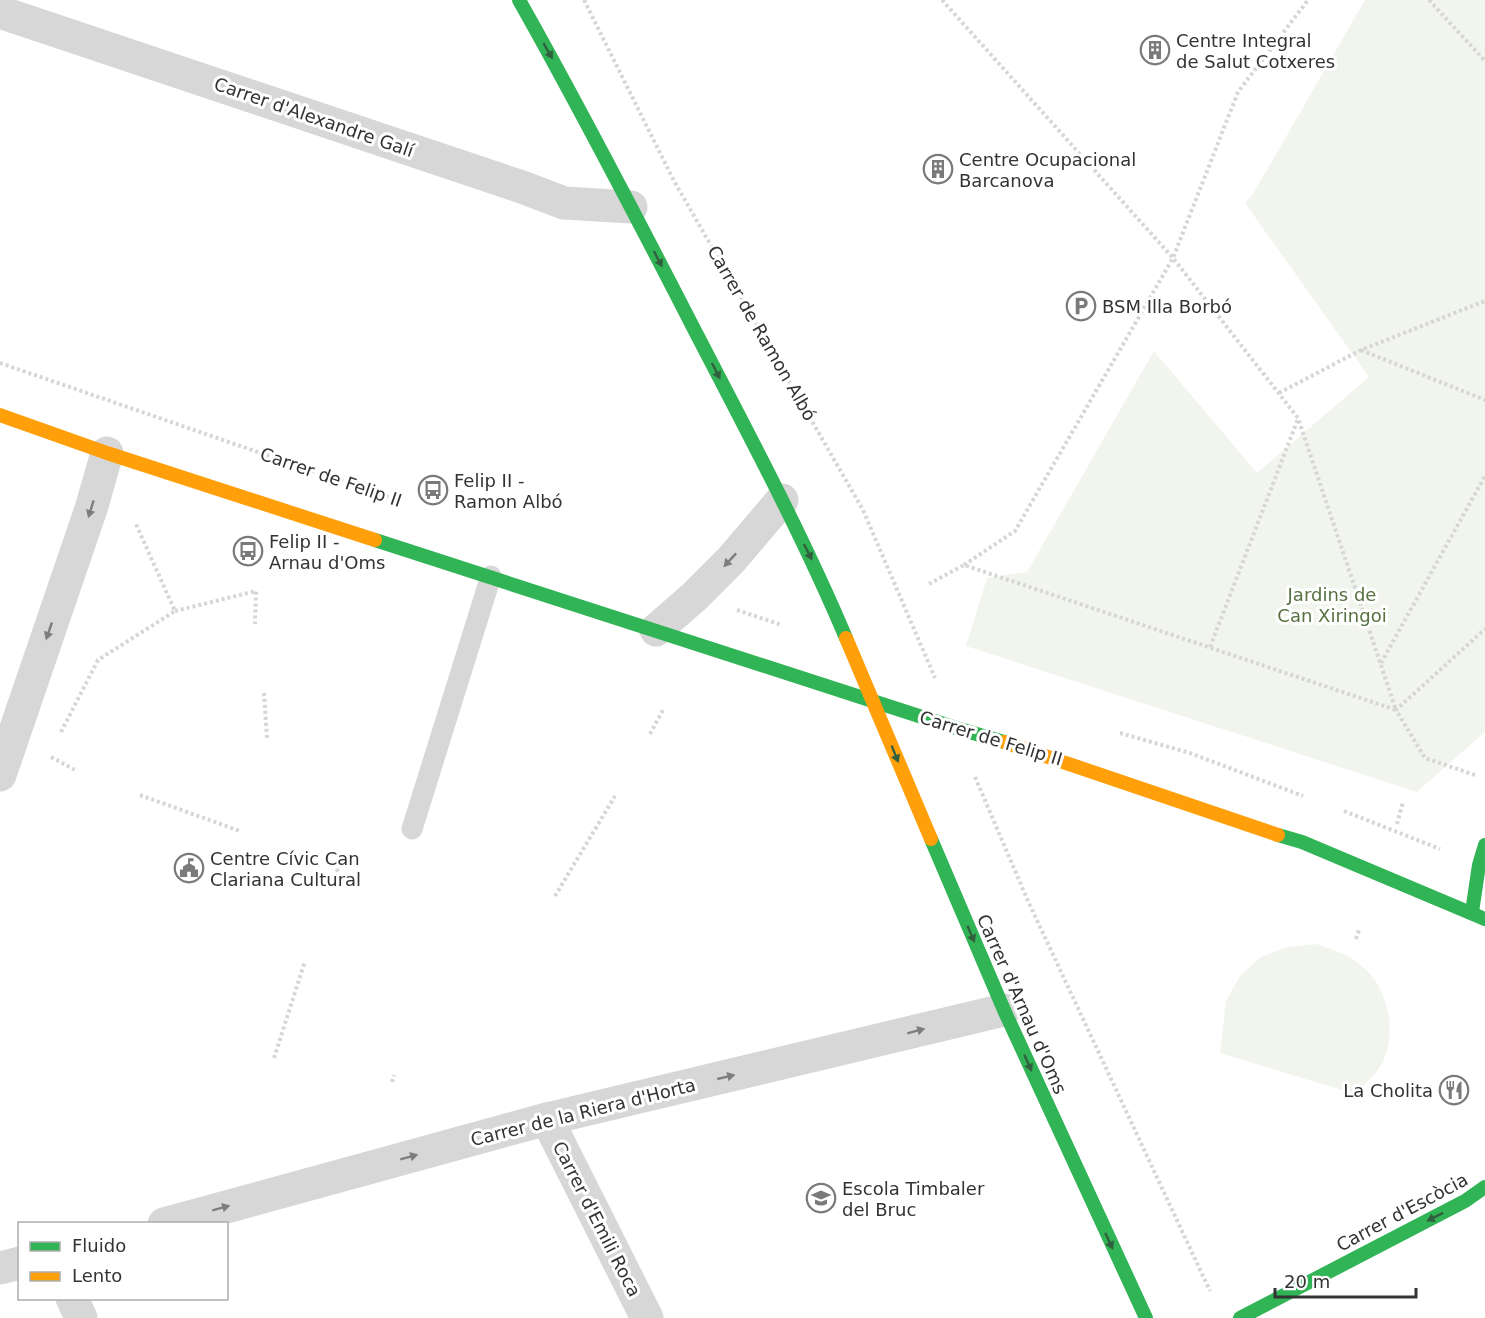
<svg xmlns="http://www.w3.org/2000/svg" width="1485" height="1318" font-family="'DejaVu Sans',sans-serif">
	<rect width="100%" height="100%" fill="#fff"/>
	<g fill="#f1f5ed">
		<polygon points="1365,0 1485,0 1485,732 1417,792 966,646 987,578 1027,572 1154,351 1257,473 1369,377 1245,203 1253,194"/>
		<path d="M1316 944C1334 950 1351 955 1365 969 1391 992 1399 1043 1377 1071 1371 1079 1362 1086 1355 1094L1220 1053 1226 1001 1240 976 1261 957 1287 947Z"/>
	</g>
	<g fill="none" stroke-linecap="round" stroke-linejoin="round">
		<g stroke="#d6d6d6" stroke-width="4" stroke-dasharray="3 3" stroke-linecap="butt">
			<polyline points="584,0 674,181 863,510 935,678"/>
			<polyline points="942,0 1173,258 1298,418 1396,710"/>
			<polyline points="1429,0 1485,61"/>
			<polyline points="1361,350 1485,400"/>
			<polyline points="0,363 391,498"/>
			<polyline points="1279,393 1361,350 1485,301"/>
			<polyline points="964,565 1015,531 1173,258 1238,92 1308,0"/>
			<polyline points="929,584 964,565 1396,710"/>
			<polyline points="737,610 782,625"/>
			<polyline points="175,611 256,591 255,624"/>
			<polyline points="1210,647 1298,419"/>
			<polyline points="1381,663 1485,476"/>
			<polyline points="264,693 267,738"/>
			<polyline points="61,732 98,660 175,611 135,522"/>
			<polyline points="1120,733 1190,753 1303,796"/>
			<polyline points="650,734 663,710"/>
			<polyline points="51,757 75,770"/>
			<polyline points="1475,775 1425,758 1396,710 1485,629"/>
			<polyline points="975,777 1028,901 1210,1291"/>
			<polyline points="140,795 240,831"/>
			<polyline points="1344,811 1440,849"/>
			<polyline points="1397,824 1403,802"/>
			<polyline points="335,863 342,884"/>
			<polyline points="555,896 615,796"/>
			<polyline points="1356,939 1359,930"/>
			<polyline points="274,1058 305,961"/>
			<polyline points="392,1082 394,1075"/>
		</g>
		<polyline stroke="#d7d7d7" stroke-width="21" points="412,829 491,576"/>
		<g stroke="#d7d7d7" stroke-width="33">
			<polyline points="0,12 522,187 564,203 631,207"/>
			<polyline points="656,630 694,597 731,560 782,500"/>
			<polyline points="0,775 91,509 107,453"/>
			<polyline points="547,1119 647,1318"/>
			<polyline points="164,1224 547,1119 1004,1010"/>
			<polyline points="0,1268 20,1263"/>
			<polyline points="72,1298 81,1318"/>
		</g>
		<g stroke="#30b455" stroke-width="14">
			<path d="M519 0C580 108 637 218 694 329 747 431 801 532 846 638"/>
			<polyline points="375,540 956,728 1004,742"/>
			<polyline points="1278,835 1302,842 1485,919"/>
			<polyline points="931,839 1004,1010 1146,1318"/>
			<polyline points="1472,912 1479,865 1485,845"/>
			<polyline points="1240,1318 1465,1201 1485,1187"/>
		</g>
		<g stroke="#ff9f0a" stroke-width="14">
			<polyline points="0,415 107,453 375,540"/>
			<polyline points="846,638 931,839"/>
			<polyline points="1004,742 1278,835"/>
		</g>
	</g>
	<defs><path id="oneway-solid" d="M-6-.8H1V-3.2L6.5 0L1 3.2V.8H-6Z" transform="scale(1.5)"/></defs>
	<g fill="#32603f">
		<use href="#oneway-solid" transform="translate(548 51) rotate(60)"/>
		<use href="#oneway-solid" transform="translate(658 259) rotate(62)"/>
		<use href="#oneway-solid" transform="translate(716 371) rotate(63)"/>
		<use href="#oneway-solid" transform="translate(808 552) rotate(63)"/>
		<use href="#oneway-solid" transform="translate(895 754) rotate(68)"/>
		<use href="#oneway-solid" transform="translate(971 934) rotate(67)"/>
		<use href="#oneway-solid" transform="translate(1028 1063) rotate(66)"/>
		<use href="#oneway-solid" transform="translate(1435 1217) rotate(153)"/>
		<use href="#oneway-solid" transform="translate(1109 1241) rotate(65)"/>
	</g>
	<g fill="#7d7d7d">
		<use href="#oneway-solid" transform="translate(91 509) rotate(107)"/>
		<use href="#oneway-solid" transform="translate(730 560) rotate(133)"/>
		<use href="#oneway-solid" transform="translate(49 631) rotate(109)"/>
		<use href="#oneway-solid" transform="translate(916 1031) rotate(-15)"/>
		<use href="#oneway-solid" transform="translate(726 1077) rotate(-13)"/>
		<use href="#oneway-solid" transform="translate(409 1157) rotate(-15)"/>
		<use href="#oneway-solid" transform="translate(221 1208) rotate(-15)"/>
	</g>
	<defs>
		<g id="building-ring" transform="scale(1.5)"><circle r="9.5" fill="#fff" stroke="#7a7a7a" stroke-width="1.5"/><path d="M-4-6H4V6H1V3H-1V6H-4ZM-2.5-4.3h1.7v1.8h-1.7ZM.8-4.3h1.7v1.8H.8ZM-2.5-1h1.7V.8h-1.7ZM.8-1h1.7V.8H.8Z" fill="#7a7a7a"/></g>
		<g id="parking-ring" transform="scale(1.5)"><circle r="9.5" fill="#fff" stroke="#7a7a7a" stroke-width="1.5"/><path d="M-3.5-5.5H1a3.5 3.5 0 0 1 0 7H-1V5.5H-3.5ZM-1-3.4V-.6H.8a1.4 1.4 0 0 0 0-2.8Z" fill="#7a7a7a"/></g>
		<g id="bus-ring" transform="scale(1.5)"><circle r="9.5" fill="#fff" stroke="#7a7a7a" stroke-width="1.5"/><path d="M-5-6H5V4H4V6H2V4H-2V6H-4V4H-5ZM-3.5-4V0h7V-4ZM-3.5 1.2v1.5H-2V1.2ZM2 1.2v1.5H3.5V1.2Z" fill="#7a7a7a"/></g>
		<g id="civic-ring" transform="scale(1.5)"><circle r="9.5" fill="#fff" stroke="#7a7a7a" stroke-width="1.5"/><path d="M-.6-6.5H3V-4.5H.6V-3L4-1V1h2V6H-6V1h2V-1L-.6-3ZM-1.2 2.5V6h2.4V2.5Z" fill="#7a7a7a"/></g>
		<g id="restaurant-ring" transform="scale(1.5)"><circle r="9.5" fill="#fff" stroke="#7a7a7a" stroke-width="1.5"/><path d="M-5-6h1v4h1v-4h1v4h1v-4h1v5L-1.5 .5V6h-2V.5L-5-1ZM5-6V6H3V1.5H1.5Q1.5-4 5-6Z" fill="#7a7a7a"/></g>
		<g id="school-ring" transform="scale(1.5)"><circle r="9.5" fill="#fff" stroke="#7a7a7a" stroke-width="1.5"/><path d="M0-5L7-2L0 1L-7-2ZM-4 1L0 2.5L4 1V4Q0 6-4 4Z" fill="#7a7a7a"/></g>
	</defs>
	<g fill-rule="evenodd">
		<use href="#building-ring" x="1155" y="50"/>
		<use href="#building-ring" x="938" y="169"/>
		<use href="#parking-ring" x="1081" y="306"/>
		<use href="#bus-ring" x="433" y="490"/>
		<use href="#bus-ring" x="248" y="551"/>
		<use href="#civic-ring" x="189" y="868"/>
		<use href="#restaurant-ring" x="1454" y="1090"/>
		<use href="#school-ring" x="821" y="1198"/>
	</g>
	<g text-anchor="middle" dominant-baseline="central" stroke-width="6" stroke-linejoin="round" paint-order="stroke">
		<g font-size="18" fill="#333" stroke="#fff" text-anchor="start">
			<text x="1176" y="40">Centre Integral<tspan x="1176" dy="21">de Salut Cotxeres</tspan></text>
			<text x="959" y="159">Centre Ocupacional<tspan x="959" dy="21">Barcanova</tspan></text>
			<text x="1102" y="306">BSM Illa Borbó</text>
			<text x="454" y="480">Felip II -<tspan x="454" dy="21">Ramon Albó</tspan></text>
			<text x="269" y="541">Felip II -<tspan x="269" dy="21">Arnau d'Oms</tspan></text>
			<text x="210" y="858">Centre Cívic Can<tspan x="210" dy="21">Clariana Cultural</tspan></text>
			<text x="1433" y="1090" text-anchor="end">La Cholita</text>
			<text x="842" y="1188">Escola Timbaler<tspan x="842" dy="21">del Bruc</tspan></text>
		</g>
		<g font-size="18" fill="#333" stroke="#fff">
			<text transform="translate(314 117) rotate(19)">Carrer d'Alexandre Galí</text>
			<text transform="translate(762 333) rotate(60)">Carrer de Ramon Albó</text>
			<text transform="translate(331 477) rotate(19)">Carrer de Felip II</text>
			<text transform="translate(991 738) rotate(17)">Carrer de Felip II</text>
			<text transform="translate(1022 1004) rotate(66)">Carrer d'Arnau d'Oms</text>
			<text transform="translate(583 1112) rotate(-14)">Carrer de la Riera d'Horta</text>
			<text transform="translate(1402 1212) rotate(-28)">Carrer d'Escòcia</text>
			<text transform="translate(597 1219) rotate(63)">Carrer d'Emili Roca</text>
		</g>
		<g font-size="18" fill="#56703f" stroke="#fff">
			<text x="1332" y="594">Jardins de<tspan x="1332" dy="21">Can Xiringoi</tspan></text>
		</g>
	</g>
	<rect x="18" y="1222" width="210" height="78" fill="#ffffff" stroke="#adadad" stroke-width="1.5"/>
	<rect x="30" y="1242" width="30" height="9" fill="#30b455" stroke="#adadad" stroke-width="1.5"/>
	<text x="72" y="1252" font-size="18" fill="#333333">Fluido</text>
	<rect x="30" y="1272" width="30" height="9" fill="#ff9f0a" stroke="#adadad" stroke-width="1.5"/>
	<text x="72" y="1282" font-size="18" fill="#333333">Lento</text>
	<path d="M1275 1288v9h141v-9" fill="none" stroke="#333333" stroke-width="3"/>
	<text x="1284" y="1288" font-size="18" fill="#333333" stroke="#ffffff" stroke-width="4.5" paint-order="stroke">20 m</text>
</svg>
